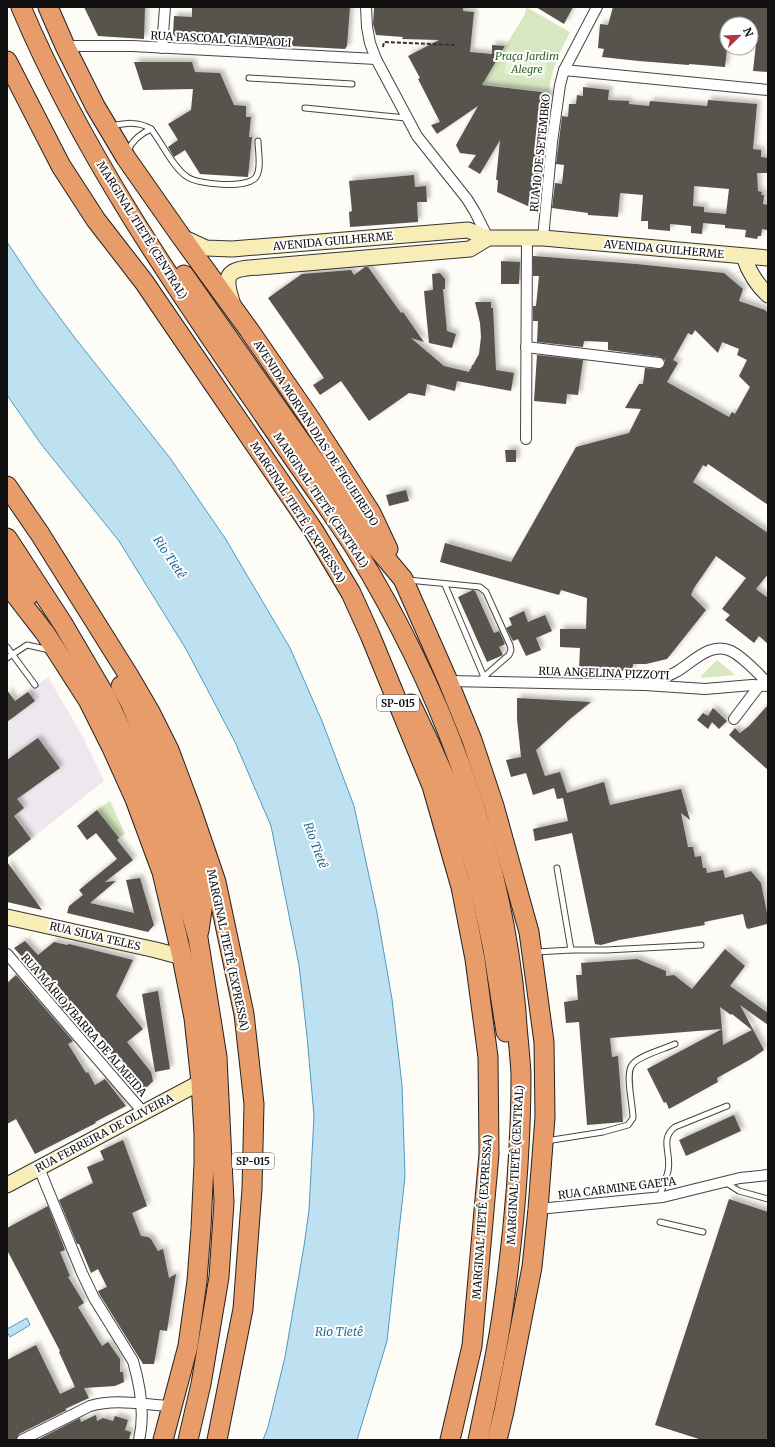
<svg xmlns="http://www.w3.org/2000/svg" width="775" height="1447" font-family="Merriweather,serif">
	<defs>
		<filter id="shadow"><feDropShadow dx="3.5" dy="-3.5" stdDeviation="2" flood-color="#0004"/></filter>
	</defs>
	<rect width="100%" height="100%" fill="#fefcf6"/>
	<polygon fill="#ede7ee" points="48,677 83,737 104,781 7,858 7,707"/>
	<g fill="#d7e7c1">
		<path d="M526 7 570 32C560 52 551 70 549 92L482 85 525 14Z"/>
		<polygon points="717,660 735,675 701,678 701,676"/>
		<polygon points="110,801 125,834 119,838 97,810"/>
	</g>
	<polygon fill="#e6efd2" points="507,50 548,55 545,79 504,74"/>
	<g fill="#bee1f1" stroke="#4c9ac2">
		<polygon points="7,242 37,287 75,338 170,458 225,538 290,648 322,721 354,806 377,913 392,999 402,1085 405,1176 387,1341 357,1440 263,1440 268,1427 285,1357 304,1246 309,1210 314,1116 307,1036 299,965 271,826 235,742 186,649 119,541 41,444 7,395"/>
		<polygon points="27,1318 30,1325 10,1337 7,1332 7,1329"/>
	</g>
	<g fill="#59524e" fill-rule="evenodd" filter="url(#shadow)">
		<polygon points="84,7 145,7 144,39 98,36"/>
		<polygon points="192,7 350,7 347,46 345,49 273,45 273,43 248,41 248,39 226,37 226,35 185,32 184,39 177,38 173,34 174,16 192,17"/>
		<polygon points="374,7 463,7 463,11 474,12 470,52 492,54 492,45 505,46 482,85 550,93 548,115 549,115 543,162 541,194 533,192 532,208 497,192 498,180 496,180 500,140 480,174 468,167 476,155 460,153 456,145 478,106 437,134 431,125 440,122 418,79 420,78 408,56 439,40 402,39 403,37 376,35 373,24"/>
		<polygon points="536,7 573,7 564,24"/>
		<polygon points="613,7 767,7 768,72 753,71 756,44 751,44 751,24 727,24 727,48 725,67 689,64 689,65 639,61 602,57 604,49 598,48 600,24 608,25"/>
		<polygon points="134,62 192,62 195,72 220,73 234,105 246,106 246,117 251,117 249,137 252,137 248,177 200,174 185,150 174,157 168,147 178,140 168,124 191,110 193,89 143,90"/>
		<path d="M583 87 609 90 608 100 629 101V104L649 106 650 101 707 106 708 100 757 104 753 149 761 150V157L768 158V173H757L758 191 762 192 761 195H764L763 204 768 205 767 230 762 229 761 236H758L757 239 745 237 746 230 725 228V225L703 223 702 234 691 233V226L670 224V231L648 229V221H641L643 195 620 193 618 217 588 215V213L552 208 555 183 562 184 564 165 556 164 562 116 568 117 569 104H576L577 95 583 96ZM694 186 729 189 726 214 704 212V207L693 206Z"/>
		<polygon points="414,175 415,187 426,186 427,202 417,202 418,222 350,227 349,212 352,211 349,181"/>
		<path d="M533 256 636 264 724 273 743 289 739 301 765 310 768 313V505L708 464 706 467 703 465 693 482 768 533V574L756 589 768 598V644L759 636 754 643 725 620 730 615 722 609 746 578 716 556 694 588 691 595 706 610 667 659 646 664H633L632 671 579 669 580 648 560 647V629H586L587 598 561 590 559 595 440 562 445 543 511 562 576 447 629 433 641 409 625 408 639 384H643L645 368 661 369 665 364V360L660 357 608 350V342L584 341 583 347 537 342 538 321H533V306H536L539 276H533ZM695 330 718 353 722 342 739 349 737 355 747 360 739 376 750 387 735 414 732 412 729 417 667 382 678 363 673 360 688 333 692 335Z"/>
		<polygon points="501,261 520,262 519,284 501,284"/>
		<polygon points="365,267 368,267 401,313 403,312 424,342 411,338 444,366 469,372 470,369 471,369 472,365 473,365 479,354 481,337 480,323 475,302 491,302 491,308 493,308 496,370 514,373 511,391 457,381 455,391 427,384 425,396 409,393 369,421 341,381 320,395 313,385 324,378 268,298 302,274 351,270 354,275"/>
		<polygon points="440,273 445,279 445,289 443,289 447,331 456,334 452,348 429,343 424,291 433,290 432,274"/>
		<polygon points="537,355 583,360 578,395 567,394 566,404 534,401"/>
		<polygon points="505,450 516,450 516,462 506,462"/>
		<polygon points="406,490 409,501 389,506 386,495"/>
		<polygon points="473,590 475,591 494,633 499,631 505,644 499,647 503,655 487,662 458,597"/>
		<polygon points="524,611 528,622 545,615 552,631 536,638 541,650 526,656 518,639 513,641 506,628 512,625 509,618"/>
		<polygon points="7,690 15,701 28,692 35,701 7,722"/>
		<polygon points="517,698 591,702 570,719 536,750 545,776 560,772 567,793 604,782 610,805 681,789 690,820 681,813 688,847 693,847 695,857 701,856 703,868 706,868 707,873 723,870 725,878 751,871 761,883 768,918 767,924 748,929 746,927 743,914 704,922 705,925 619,940 601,945 595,944 572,833 535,841 533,829 568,821 563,798 557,799 554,788 533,795 526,773 511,777 506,760 521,757 517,719"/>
		<polygon points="768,705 768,770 729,735 735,728 740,733 749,726"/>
		<polygon points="713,708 727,721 719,729 712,722 708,729 697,720 703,713 708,716"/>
		<polygon points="38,738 60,768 17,799 24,808 14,816 31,839 7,858 7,760"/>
		<polygon points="97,810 119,838 117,840 133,860 105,882 116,881 90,903 134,913 126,880 140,878 154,925 148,932 67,913 69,906 83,895 79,890 117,859 96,833 87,840 77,826"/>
		<polygon points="7,862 35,900 42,910 7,902"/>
		<polygon points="25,941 38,955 54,942 67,945 69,944 133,960 116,996 143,1029 127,1042 151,1072 153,1081 143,1091 113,1053 112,1055 103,1043 105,1041 80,1011 76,1014 71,1008 66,1012 42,985 45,983 34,964 31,967 14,948"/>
		<polygon points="725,949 745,966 730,986 768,1013 768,1025 740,1005 764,1050 751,1059 717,1078 718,1082 669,1109 666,1102 664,1103 647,1069 722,1029 723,1045 752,1030 732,1014 731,1015 720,1007 722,1029 610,1038 612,1057 618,1056 623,1122 587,1125 579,1022 566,1023 564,1002 578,1000 576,975 582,975 581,963 637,959 666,971 666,976 674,975 692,989"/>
		<polygon points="16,975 73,1041 68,1044 86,1073 88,1072 95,1085 105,1079 126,1106 95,1122 96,1123 35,1154 16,1119 7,1124 7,983"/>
		<polygon points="158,991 170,1069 155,1072 142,994"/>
		<polygon points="734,1115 741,1131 686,1156 679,1140"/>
		<polygon points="123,1140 147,1206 132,1213 141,1236 148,1237 151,1239 158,1251 163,1249 169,1278 176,1274 167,1331 160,1330 154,1364 143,1364 100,1295 98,1291 107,1287 98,1269 91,1273 79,1244 77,1244 59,1200 93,1183 87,1167 104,1160 100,1151"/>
		<polygon points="729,1199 768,1212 768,1440 702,1440 655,1425"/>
		<polygon points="48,1206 65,1250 60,1252 70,1276 68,1277 84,1303 78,1307 102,1346 108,1342 120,1359 120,1372 123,1372 124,1382 115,1386 84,1388 89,1398 65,1409 67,1410 19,1434 16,1440 7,1440 7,1360 36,1345 60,1394 75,1387 59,1352 60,1351 7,1250 7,1228"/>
		<polygon points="96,1415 97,1421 103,1418 113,1421 115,1416 128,1420 125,1430 131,1432 129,1440 37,1440 80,1418 81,1422"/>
	</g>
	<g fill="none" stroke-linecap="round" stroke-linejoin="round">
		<g stroke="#444" stroke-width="7">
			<g id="lane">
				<polyline points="249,78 352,84"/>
				<polyline points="305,108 406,118"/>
				<path d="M112 126C126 123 138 121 151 129"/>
				<path d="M128 151C132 140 140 134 151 129 162 143 173 167 186 176 196 185 248 189 256 177 262 168 258 151 258 141"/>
				<polyline points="408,580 480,587 486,592 510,645 511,650 509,655 479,681"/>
				<polyline points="445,585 484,677"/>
				<polyline points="7,647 35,685"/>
				<polyline points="7,658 27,645 50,650"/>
				<polyline points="571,950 606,950 701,945"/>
				<polyline points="536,952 571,950 557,868"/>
				<path d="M546 1141 603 1132 628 1125 633 1118C633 1105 625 1074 632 1065 638 1056 664 1049 675 1044"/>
				<polyline points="725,1182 739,1191 768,1199"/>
				<path d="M659 1197C662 1189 666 1180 668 1171 672 1154 659 1139 675 1127L727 1106"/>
				<polyline points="660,1222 703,1232"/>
			</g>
		</g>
		<g stroke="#444" stroke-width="12">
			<g id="street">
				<polyline points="366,7 367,27 370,43 376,59 417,136 467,199 475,212 488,238"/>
				<polyline points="65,46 132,46 376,59"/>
				<polyline points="162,48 165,7"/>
				<polyline points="564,70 768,90"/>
				<polyline points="543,238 552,142 560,85 564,70 597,7"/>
				<polyline points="526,347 659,363"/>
				<polyline points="526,439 527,238"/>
				<polyline points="448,681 645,685 705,689 752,685 768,686"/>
				<path d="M647 684C657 680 667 677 676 672 692 663 710 641 731 651 745 658 756 672 768 683"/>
				<polyline points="734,719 762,682"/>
				<polyline points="7,954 143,1112"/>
				<path d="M39 1168 82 1273 94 1298 133 1361C140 1385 145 1415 139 1440"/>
				<polyline points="538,1209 663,1197 740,1178 768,1175"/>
				<path d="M22 1440 90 1406C116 1398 145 1405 172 1406"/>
			</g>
		</g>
		<g stroke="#333" stroke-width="17">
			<g id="secondary">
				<polyline points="180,236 206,248 232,249 468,230 488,238 543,238 768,258"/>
				<path d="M744 257C749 272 756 284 768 295"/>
				<path d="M233 305C231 298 227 288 228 280 229 267 251 268 260 267L470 249 488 238"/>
				<polyline points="7,917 156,950 182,957"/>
				<polyline points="7,1185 201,1082"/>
			</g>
		</g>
		<g stroke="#222" stroke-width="21">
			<g id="highway">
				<path d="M21 7C81 150 173 284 261 411 282 442 303 472 324 502 334 517 345 532 355 548 441 688 501 846 516 1011 517 1032 520 1053 521 1074 521 1152 514 1231 503 1309 497 1353 487 1396 478 1440"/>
				<polyline points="48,7 65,46 95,106 126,158 180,235 249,330 311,420 371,513 388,549"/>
				<polyline points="7,61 61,166 96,220 144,282 314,531 351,593 370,635 432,786 461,887 475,959 488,1057 489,1154 472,1346 450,1440"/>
				<polyline points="184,275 349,510 372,542 403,579 448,681 472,740 494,806 529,932 544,1042 545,1117 538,1209 532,1267 504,1411 497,1440"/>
				<polyline points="7,486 40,534 129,676 150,712 169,750 190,806 216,882 244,1014 254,1104 252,1189 243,1309 217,1440"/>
				<polyline points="7,538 63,624 107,699 147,785 180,874 198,938 217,1057 224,1202 219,1277 201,1384 188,1440"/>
				<polyline points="7,562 29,595"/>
				<polyline points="7,584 45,633 88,700 112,748 135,799 162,872 182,957 194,1018 201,1082 204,1134 204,1163 201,1228 197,1281 188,1346 163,1440"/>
				<polyline points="121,686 131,704 167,791 197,876 203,903 199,931"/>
				<polyline points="411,704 430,744 453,796 477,874 493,949 506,1032"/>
			</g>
		</g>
		<polyline stroke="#333" stroke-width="2" stroke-dasharray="4 2" stroke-linecap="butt" points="383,47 384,42 456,45"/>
		<use href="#lane" stroke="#fff" stroke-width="5"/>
		<use href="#street" stroke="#fff" stroke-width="10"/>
		<use href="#secondary" stroke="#f8edb7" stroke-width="15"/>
		<use href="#highway" stroke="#e79c6a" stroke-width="19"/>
	</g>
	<g text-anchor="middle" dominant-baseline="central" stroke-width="4" stroke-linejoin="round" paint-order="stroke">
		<g fill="#fff" stroke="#585858" stroke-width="1">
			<rect x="377" y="695" width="42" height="16" rx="3"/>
			<rect x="232" y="1153" width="42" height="16" rx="3"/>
		</g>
		<g font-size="10" font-weight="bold" fill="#111">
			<text x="398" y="703">SP-015</text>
			<text x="253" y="1161">SP-015</text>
		</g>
		<g font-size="11" fill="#111" stroke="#fff">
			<text transform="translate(221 39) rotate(3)">RUA PASCOAL GIAMPAOLI</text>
			<text transform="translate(540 153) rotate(-84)">RUA 10 DE SETEMBRO</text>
			<text transform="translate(142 230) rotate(58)">MARGINAL TIETÊ (CENTRAL)</text>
			<text transform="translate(333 241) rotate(-5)">AVENIDA GUILHERME</text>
			<text transform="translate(664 249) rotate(5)">AVENIDA GUILHERME</text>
			<text transform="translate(316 433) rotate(57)">AVENIDA MORVAN DIAS DE FIGUEIREDO</text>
			<text transform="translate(321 500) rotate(56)">MARGINAL TIETÊ (CENTRAL)</text>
			<text transform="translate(298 512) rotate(57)">MARGINAL TIETÊ (EXPRESSA)</text>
			<text transform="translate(604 673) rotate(2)">RUA ANGELINA PIZZOTI</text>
			<text transform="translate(95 936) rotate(13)">RUA SILVA TELES</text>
			<text transform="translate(228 950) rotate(78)">MARGINAL TIETÊ (EXPRESSA)</text>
			<text transform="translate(84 1025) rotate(49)">RUA MÁRIO YBARRA DE ALMEIDA</text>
			<text transform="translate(104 1133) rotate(-28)">RUA FERREIRA DE OLIVEIRA</text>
			<text transform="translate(515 1165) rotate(-87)">MARGINAL TIETÊ (CENTRAL)</text>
			<text transform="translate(617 1188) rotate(-7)">RUA CARMINE GAETA</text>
			<text transform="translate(482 1217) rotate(-86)">MARGINAL TIETÊ (EXPRESSA)</text>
		</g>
		<g font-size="11" font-style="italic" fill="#366426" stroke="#fff">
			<text x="527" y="56">Praça Jardim<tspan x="527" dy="13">Alegre</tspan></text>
		</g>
		<g font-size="12" font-style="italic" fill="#246c99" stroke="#fff">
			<text transform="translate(170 557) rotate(56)">Rio Tietê</text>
			<text transform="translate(316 845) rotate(70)">Rio Tietê</text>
			<text x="339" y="1331">Rio Tietê</text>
		</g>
	</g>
	<rect width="775" height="1447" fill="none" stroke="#111111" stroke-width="16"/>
	<g transform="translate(739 36) rotate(67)"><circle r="19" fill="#ffffff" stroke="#a0a0a0"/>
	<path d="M0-3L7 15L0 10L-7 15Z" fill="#b63441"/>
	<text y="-6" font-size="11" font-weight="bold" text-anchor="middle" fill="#111111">N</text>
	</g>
</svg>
